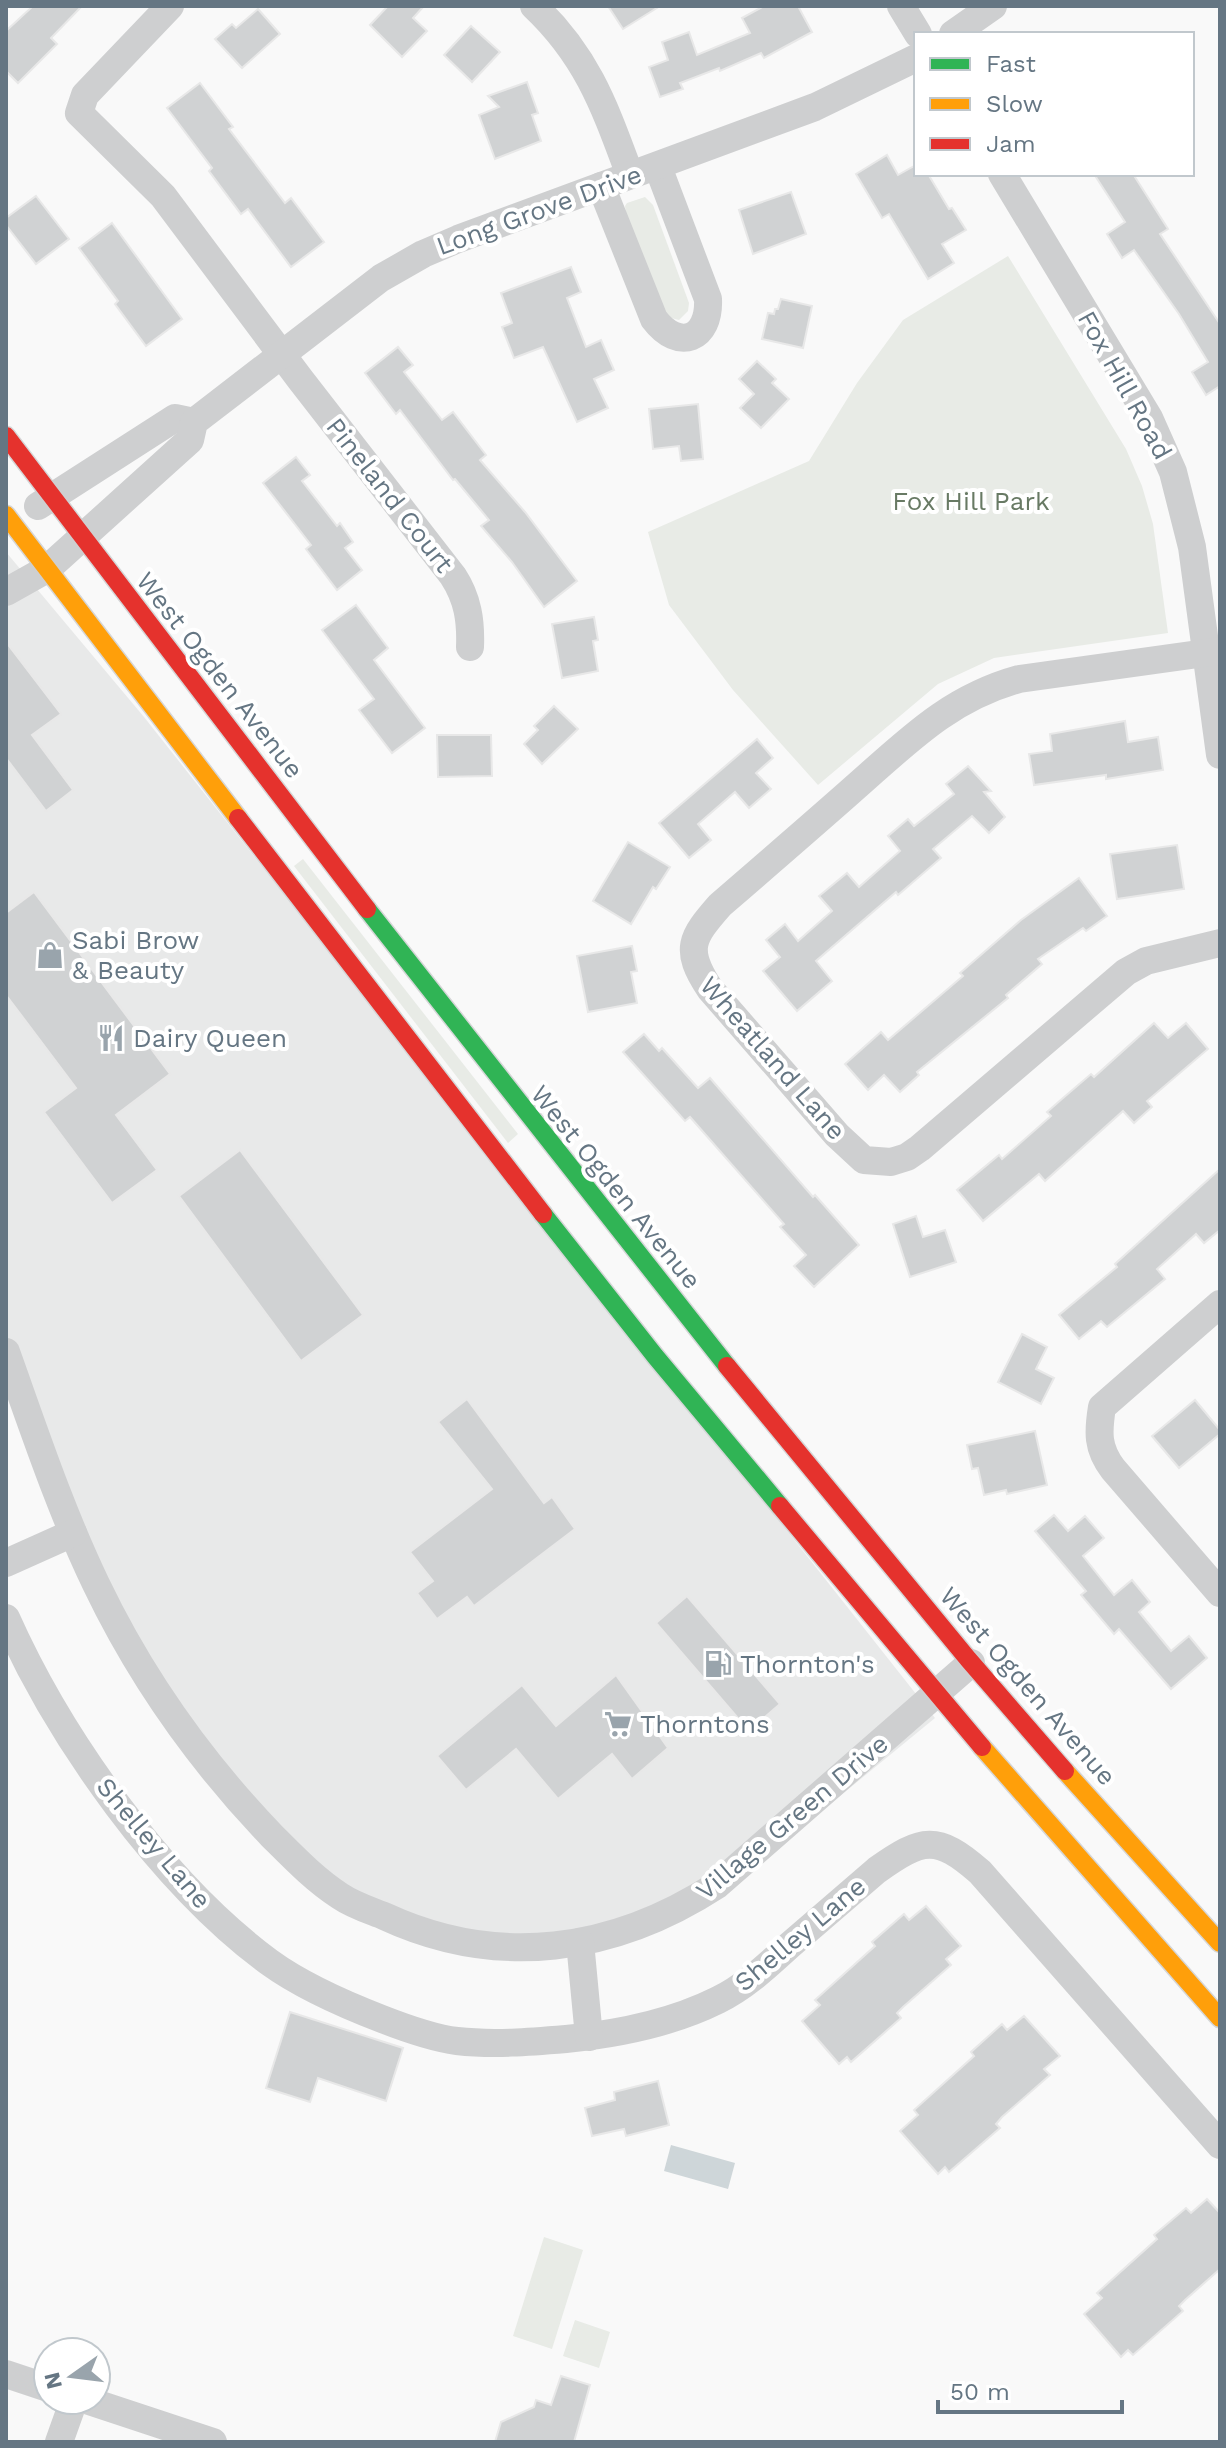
<svg xmlns="http://www.w3.org/2000/svg" width="1226" height="2448" font-family="'Work Sans',sans-serif">
	<rect width="100%" height="100%" fill="#f9f9f9"/>
	<polygon fill="#e8e9e9" points="6,552 144,717 935,1718 717,1897 557,1955 365,1918 184,1752 6,1375"/>
	<g fill="#e8ebe6">
		<polygon points="645,197 653,205 689,303 688,311 679,320 667,317 626,214 625,206 627,203"/>
		<polygon points="1008,256 1126,449 1142,486 1153,524 1168,633 994,658 938,684 818,785 733,690 669,605 648,532 809,461 857,383 903,320"/>
		<polygon points="303,859 518,1134 508,1143 294,866"/>
		<polygon points="544,2237 583,2250 552,2349 513,2336"/>
		<polygon points="575,2320 610,2332 599,2368 563,2356"/>
	</g>
	<polygon fill="#ced6d9" points="671,2145 735,2163 728,2189 664,2171"/>
	<g fill="#d0d2d3" stroke="#e8e8e8" stroke-width="2">
		<polygon points="33,6 82,6 51,38 57,44 18,83 6,71 6,31"/>
		<polygon points="388,6 424,6 413,18 427,31 402,57 370,25"/>
		<polygon points="608,6 660,6 623,29"/>
		<polygon points="764,6 798,6 812,32 764,58 761,53 720,71 719,68 680,83 683,89 660,97 649,67 668,60 662,42 689,32 697,55 750,33 742,18"/>
		<polygon points="258,9 280,34 242,68 215,39 232,24 236,28"/>
		<polygon points="471,26 500,52 472,82 444,55"/>
		<polygon points="527,82 538,113 532,115 541,141 495,159 479,115 499,107 488,96"/>
		<polygon points="200,83 233,127 229,129 285,203 291,198 324,242 291,267 248,209 241,214 209,171 212,168 167,108"/>
		<polygon points="887,155 898,175 916,165 916,174 928,174 949,209 952,208 966,230 942,244 954,263 928,279 889,214 882,218 856,174"/>
		<polygon points="1094,174 1133,174 1168,229 1160,234 1220,324 1220,386 1206,395 1192,372 1208,362 1179,314 1134,250 1122,258 1107,234 1125,222"/>
		<polygon points="791,192 806,234 753,254 739,210"/>
		<polygon points="36,196 69,239 36,264 6,225 6,218"/>
		<polygon points="112,223 182,319 146,346 115,304 118,301 79,248"/>
		<polygon points="571,267 581,292 567,298 586,347 601,340 614,370 594,379 608,408 577,422 543,347 514,358 502,327 512,323 501,293"/>
		<polygon points="781,299 812,306 803,348 762,339 768,313 774,314 775,309 778,309"/>
		<polygon points="398,347 413,365 404,372 442,420 453,412 486,455 480,460 525,512 577,581 544,607 512,562 481,526 489,520 455,479 453,480 400,410 396,414 365,373"/>
		<polygon points="757,361 776,379 772,383 789,399 761,428 740,408 754,394 739,379"/>
		<polygon points="698,404 703,459 681,461 679,446 653,449 649,409"/>
		<polygon points="296,457 310,475 302,481 337,526 340,523 353,542 345,548 362,570 337,590 306,549 311,545 263,483"/>
		<polygon points="356,605 388,648 374,660 425,728 392,753 359,710 374,699 322,630"/>
		<polygon points="594,617 598,640 593,641 598,671 562,678 552,624"/>
		<polygon points="6,642 61,714 32,735 73,790 46,811 6,758"/>
		<polygon points="554,706 578,729 542,764 524,744 538,730 534,726"/>
		<polygon points="1125,721 1128,742 1158,737 1163,770 1106,779 1106,775 1034,785 1029,754 1052,751 1050,734"/>
		<polygon points="437,735 491,735 492,776 438,777"/>
		<polygon points="757,739 773,758 756,773 771,789 749,808 735,792 698,824 711,840 689,858 659,823"/>
		<polygon points="968,766 991,791 984,792 1005,817 989,833 972,816 933,849 941,858 898,895 896,892 816,961 832,981 797,1011 763,971 780,957 766,940 785,924 798,941 832,911 819,896 847,873 859,887 900,851 888,836 908,819 914,826 954,794 946,784"/>
		<polygon points="628,842 670,867 656,889 653,887 631,924 593,901"/>
		<polygon points="1177,845 1184,889 1117,899 1110,854"/>
		<polygon points="1079,878 1107,916 1086,931 1083,928 1038,959 1042,964 1006,995 1008,998 917,1072 919,1075 900,1092 884,1075 868,1090 845,1064 881,1032 888,1040 963,976 960,973 1021,920"/>
		<polygon points="34,892 170,1074 116,1115 157,1170 112,1203 44,1112 76,1088 6,995 6,913"/>
		<polygon points="632,946 637,971 631,972 637,1003 588,1012 577,956"/>
		<polygon points="1154,1023 1168,1038 1186,1023 1208,1049 1147,1101 1152,1107 1134,1123 1123,1111 1045,1181 1039,1174 983,1221 957,1190 999,1155 1002,1159 1051,1116 1047,1112 1063,1098 1091,1074 1094,1077"/>
		<polygon points="644,1034 659,1051 662,1048 698,1088 710,1078 813,1197 815,1195 859,1245 814,1287 794,1266 806,1255 780,1227 784,1224 690,1117 685,1121 623,1052"/>
		<polygon points="240,1150 363,1315 301,1361 179,1196"/>
		<polygon points="1220,1169 1220,1230 1204,1243 1196,1234 1157,1269 1165,1279 1107,1327 1101,1321 1079,1339 1059,1315 1117,1267 1115,1264"/>
		<polygon points="916,1216 923,1237 945,1230 956,1262 910,1277 893,1224"/>
		<polygon points="1022,1334 1047,1347 1036,1369 1054,1378 1041,1404 998,1382"/>
		<polygon points="467,1399 544,1503 552,1497 575,1529 474,1606 467,1597 437,1619 417,1593 433,1581 410,1552 492,1489 438,1422"/>
		<polygon points="1195,1400 1220,1430 1220,1434 1179,1468 1152,1436"/>
		<polygon points="1035,1431 1047,1485 1007,1494 1006,1490 984,1495 978,1468 972,1469 967,1445"/>
		<polygon points="1054,1515 1068,1531 1085,1516 1104,1538 1083,1556 1114,1595 1132,1580 1150,1602 1139,1612 1171,1651 1189,1636 1207,1658 1171,1689 1119,1629 1114,1634 1081,1595 1086,1591 1035,1531"/>
		<polygon points="687,1596 780,1704 749,1731 656,1623"/>
		<polygon points="616,1675 668,1748 632,1779 612,1754 558,1799 516,1749 466,1790 437,1756 522,1685 556,1726"/>
		<polygon points="926,1906 961,1946 946,1959 951,1965 903,2007 897,2013 901,2018 851,2062 847,2057 839,2064 802,2021 820,2005 815,2000 875,1946 872,1942 904,1914 909,1920"/>
		<polygon points="290,2012 403,2048 386,2101 318,2078 310,2102 266,2088"/>
		<polygon points="1024,2016 1060,2056 1044,2069 1050,2075 1002,2117 996,2124 1000,2128 949,2172 945,2167 938,2174 900,2131 918,2115 914,2110 974,2056 971,2052 1002,2024 1007,2030"/>
		<polygon points="658,2081 669,2125 626,2136 624,2129 592,2136 585,2108 615,2100 614,2092"/>
		<polygon points="1207,2199 1220,2213 1220,2269 1185,2300 1179,2306 1183,2311 1133,2355 1128,2350 1121,2357 1084,2314 1102,2298 1097,2293 1157,2239 1154,2235 1186,2208 1191,2213"/>
		<polygon points="561,2376 590,2385 574,2442 495,2442 501,2422 534,2407 536,2400 551,2405"/>
	</g>
	<g fill="none" stroke-linecap="round" stroke-linejoin="round">
		<g stroke="#d5d6d7" stroke-width="21">
			<g id="fast">
				<polyline points="367,909 727,1366"/>
				<polyline points="543,1214 655,1356 780,1506"/>
			</g>
		</g>
		<g stroke="#d5d6d7" stroke-width="21">
			<g id="slow">
				<polyline points="6,515 238,818"/>
				<polyline points="982,1747 1220,2018"/>
				<polyline points="1065,1771 1220,1943"/>
			</g>
		</g>
		<g stroke="#d5d6d7" stroke-width="21">
			<g id="jam">
				<polyline points="6,436 367,909"/>
				<polyline points="238,818 543,1214"/>
				<polyline points="727,1366 968,1659 1065,1771"/>
				<polyline points="780,1506 982,1747"/>
			</g>
		</g>
		<g stroke="#cecfd0" stroke-width="28">
			<path d="M170 6 85 95 79 113 163 196 300 379 453 576C468 599 471 621 470 647"/>
			<path d="M534 6C588 57 605 108 630 175"/>
			<polyline points="901,6 918,34"/>
			<polyline points="953,34 993,6"/>
			<polyline points="1002,174 1149,418 1173,472 1192,547 1220,755"/>
			<path d="M601 186 654 319C679 352 710 339 708 299L658 167"/>
			<polyline points="38,506 175,418 194,422"/>
			<polyline points="6,592 47,569 190,440 194,422 381,278 423,254 458,239 815,107 916,58"/>
			<path d="M1220 651 1019 679C947 699 906 743 851 791 808 829 764 867 720 905 692 937 683 949 710 989L837 1135 864 1160 891 1162 907 1157 920 1148 1126 972 1146 961 1220 943"/>
			<path d="M1220 1304 1102 1407C1098 1432 1097 1448 1113 1469L1220 1593"/>
			<path d="M6 1352C34 1430 60 1509 96 1584 140 1676 201 1762 272 1836 293 1857 315 1880 340 1896 353 1905 369 1910 384 1916 498 1969 614 1952 717 1885L971 1663"/>
			<polyline points="6,1563 73,1533"/>
			<path d="M6 1618C60 1739 162 1883 269 1962 302 1986 343 2004 382 2019 405 2028 432 2038 457 2041 493 2045 530 2042 566 2039 617 2034 672 2023 718 2000 745 1987 768 1965 790 1945 819 1920 848 1895 877 1870 922 1838 937 1834 980 1872L1220 2145"/>
			<polyline points="580,1942 589,2037"/>
			<polyline points="6,2374 48,2388"/>
			<polyline points="86,2400 213,2442"/>
			<polyline points="59,2442 74,2400"/>
		</g>
		<use href="#fast" stroke="#30b455" stroke-width="18"/>
		<use href="#slow" stroke="#ff9f0a" stroke-width="18"/>
		<use href="#jam" stroke="#e5322d" stroke-width="18"/>
	</g>
	<defs>
		<g id="shop-bare" transform="scale(2.16)"><path d="M-5-2.5h2.3a2.7 3.5 0 0 1 5.4 0H5L5.5 6h-11ZM-1.5-2.5h3a1.5 2.3 0 0 0-3 0Z" fill="#99a4ac" stroke="#fff" stroke-width="2.5" paint-order="stroke"/></g>
		<g id="restaurant-bare" transform="scale(2.16)"><path d="M-5-6h1v4h1v-4h1v4h1v-4h1v5L-1.5 .5V6h-2V.5L-5-1ZM5-6V6H3V1.5H1.5Q1.5-4 5-6Z" fill="#99a4ac" stroke="#fff" stroke-width="2.5" paint-order="stroke"/></g>
		<g id="fuel-bare" transform="scale(2.16)"><path d="M-5.5-6h7V0h2V4h1.3V-2.5L3-4.5l.8-.8L6-3V5H2.5V1h-1V6h-7ZM-4.2-4.7v3.2H.2V-4.7Z" fill="#99a4ac" stroke="#fff" stroke-width="2.5" paint-order="stroke"/></g>
		<g id="supermarket-bare" transform="scale(2.16)"><path d="M-6-5.5h2.5l.6 2H6L4.5 2H-2.5L-4.4-4H-6ZM-1.5 3.2a1.3 1.3 0 1 0 .1 0ZM3 3.2a1.3 1.3 0 1 0 .1 0Z" fill="#99a4ac" stroke="#fff" stroke-width="2.5" paint-order="stroke"/></g>
	</defs>
	<g fill-rule="evenodd">
		<use href="#shop-bare" x="50" y="955"/>
		<use href="#restaurant-bare" x="111" y="1038"/>
		<use href="#fuel-bare" x="718" y="1664"/>
		<use href="#supermarket-bare" x="618" y="1724"/>
	</g>
	<g text-anchor="middle" dominant-baseline="central" stroke-width="8" stroke-linejoin="round" paint-order="stroke">
		<g font-size="26" fill="#657683" stroke="#fff">
			<text transform="translate(539 210) rotate(-20)">Long Grove Drive</text>
			<text transform="translate(1125 385) rotate(61)">Fox Hill Road</text>
			<text transform="translate(390 495) rotate(52)">Pineland Court</text>
			<text transform="translate(220 675) rotate(52)">West Ogden Avenue</text>
			<text transform="translate(773 1058) rotate(49)">Wheatland Lane</text>
			<text transform="translate(616 1187) rotate(51)">West Ogden Avenue</text>
			<text transform="translate(1028 1686) rotate(49)">West Ogden Avenue</text>
			<text transform="translate(792 1817) rotate(-40)">Village Green Drive</text>
			<text transform="translate(154 1843) rotate(50)">Shelley Lane</text>
			<text transform="translate(800 1934) rotate(-40)">Shelley Lane</text>
		</g>
		<g font-size="26" fill="#687a64" stroke="#fff">
			<text x="971" y="501">Fox Hill Park</text>
		</g>
		<g font-size="26" fill="#657683" stroke="#fff" text-anchor="start">
			<text x="72" y="940">Sabi Brow<tspan x="72" dy="30">&amp; Beauty</tspan></text>
			<text x="133" y="1038">Dairy Queen</text>
			<text x="740" y="1664">Thornton's</text>
			<text x="640" y="1724">Thorntons</text>
		</g>
	</g>
	<rect width="1226" height="2448" fill="none" stroke="#657683" stroke-width="16"/>
	<rect x="914" y="32" width="280" height="144" fill="#ffffff" stroke="#c1c8cd" stroke-width="2"/>
	<rect x="930" y="58" width="40" height="12" fill="#30b455" stroke="#c1c8cd" stroke-width="2"/>
	<text x="986" y="72" font-size="24" fill="#657683">Fast</text>
	<rect x="930" y="98" width="40" height="12" fill="#ff9f0a" stroke="#c1c8cd" stroke-width="2"/>
	<text x="986" y="112" font-size="24" fill="#657683">Slow</text>
	<rect x="930" y="138" width="40" height="12" fill="#e5322d" stroke="#c1c8cd" stroke-width="2"/>
	<text x="986" y="152" font-size="24" fill="#657683">Jam</text>
	<g transform="translate(72 2376) rotate(256)"><circle r="38" fill="#ffffff" stroke="#c1c8cd" stroke-width="2"/>
	<path d="M0-6L14 30L0 20L-14 30Z" fill="#99a4ac"/>
	<text y="-12" font-size="22" font-weight="bold" text-anchor="middle" fill="#657683">N</text>
	</g>
	<path d="M938 2400v12h184v-12" fill="none" stroke="#657683" stroke-width="4"/>
	<text x="950" y="2400" font-size="24" fill="#657683" stroke="#ffffff" stroke-width="6" paint-order="stroke">50 m</text>
</svg>
